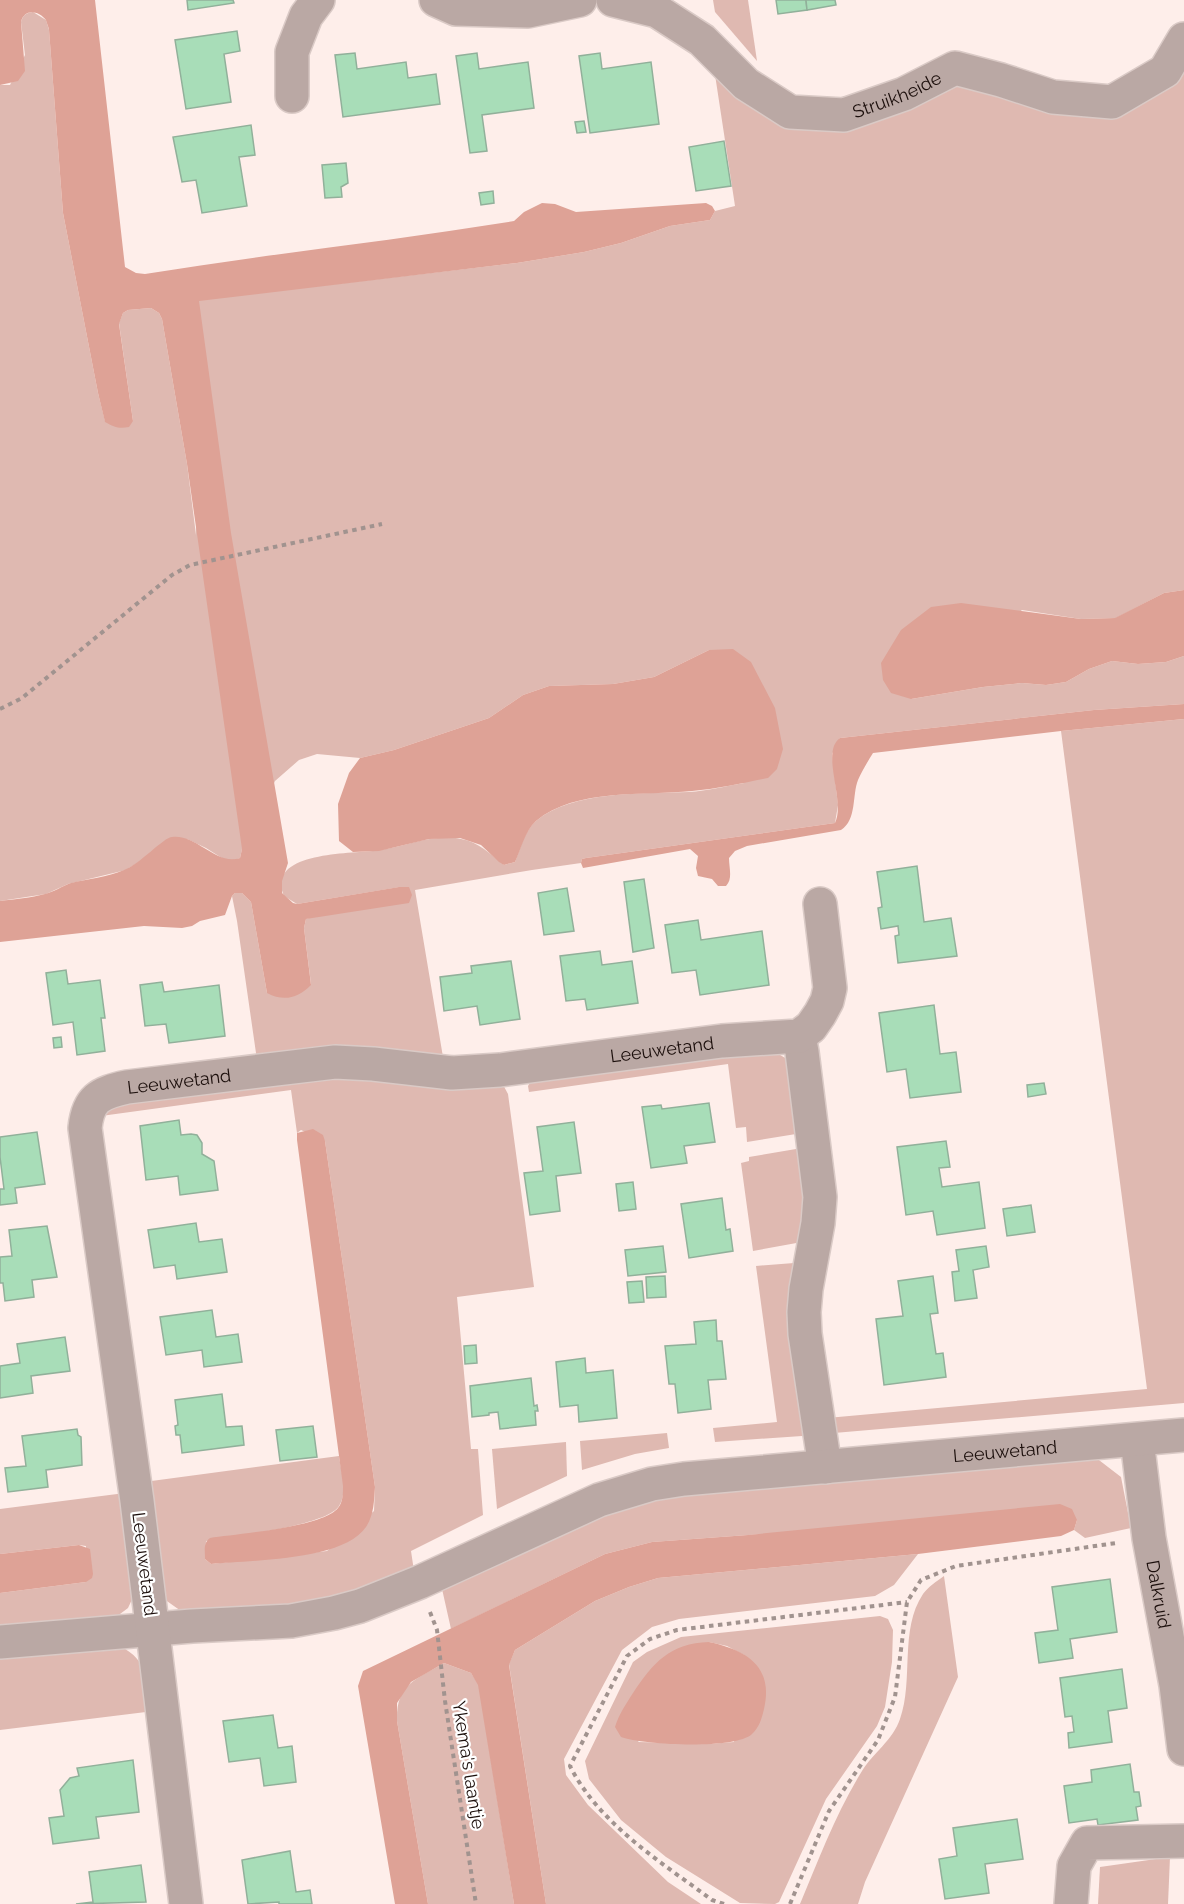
<svg xmlns="http://www.w3.org/2000/svg" width="1184" height="1904" font-family="Raleway,sans-serif">
	<rect width="100%" height="100%" fill="#feeeea"/>
	<g fill="#dfb9b1" fill-rule="evenodd">
		<polygon points="713,0 748,0 757,61 715,12"/>
		<path d="M33 12 46 20 49 30 63 213 98 393 105 421H133L119 323 123 313 128 310 151 308 159 313 162 319 187 464 196 535 199 300 517 263 584 252 621 243 670 226 710 220 715 211 735 206 712 55 797 111 933 84 982 82 1078 101 1184 51V590L1164 593 1116 618 1081 619 1022 610 911 699 983 687 1022 683 1046 685 1066 682 1089 669 1112 661 1138 664 1166 662 1184 656V704L1094 710 840 738 832 754 838 805 835 823 586 858 582 859 581 863 532 870 415 890 444 1063 257 1060 237 921 232 896 235 893H242L251 902 267 993 311 984 304 928 306 919 400 887 297 904 284 896C264 850 357 854 380 850 407 846 434 833 461 839 479 842 490 854 504 865L515 862C520 849 525 830 536 821 573 790 644 794 689 792 707 791 726 786 744 783L709 650 654 677 613 684 549 686 523 695 489 718 394 750 360 758 317 754 299 760 275 781 242 849 240 858 231 861 225 860 206 848 187 839 145 858 126 870 68 884 46 894 0 901V85H10L25 55 21 22C23 15 26 13 33 12Z"/>
		<polygon points="1184,719 1184,1403 834,1433 827,1418 1147,1389 1061,731"/>
		<polygon points="768,1048 787,1059 796,1134 747,1142 746,1127 736,1128 728,1064 529,1092 528,1086 534,1076"/>
		<path d="M337 1074 501 1081 508 1094 534 1287 457 1297 471 1449H478L483 1515 411 1551 414 1571 321 1603 181 1611 164 1599 144 1482 339 1456C341 1471 348 1492 339 1506 327 1526 232 1536 206 1541L205 1559 211 1564 327 1551 374 1511 375 1487 325 1141 301 1130 297 1133 291 1090 101 1116 114 1102Z"/>
		<polygon points="796,1149 806,1153 802,1242 753,1251 741,1163 749,1161 749,1157"/>
		<polygon points="794,1263 796,1264 804,1434 802,1436 715,1442 713,1428 777,1422 756,1266"/>
		<polygon points="667,1433 669,1448 635,1454 582,1470 580,1441"/>
		<polygon points="566,1442 567,1476 497,1509 492,1449"/>
		<polygon points="1095,1457 1121,1477 1131,1528 1085,1538 1074,1530 1077,1520 748,1535 652,1542 605,1554 451,1629 440,1580 528,1537 670,1490"/>
		<polygon points="125,1493 135,1593 128,1608 116,1617 0,1632 0,1593 86,1582 86,1546 79,1545 0,1554 0,1509"/>
		<polygon points="918,1554 894,1585 875,1596 679,1619 652,1627 622,1650 564,1759 566,1775 588,1805 668,1882 701,1904 546,1904 509,1664 515,1650 595,1601 629,1587 658,1578"/>
		<path d="M944 1576 958 1677 865 1882 858 1904H800C819 1859 836 1813 862 1771 873 1753 893 1740 900 1719 914 1680 899 1630 923 1594 928 1587 937 1581 944 1576Z"/>
		<path d="M880 1616 888 1619 893 1630 892 1662 885 1707 877 1726 826 1799 779 1902 775 1904 740 1903 666 1857 621 1820 589 1779 585 1761 633 1662 647 1652 681 1637ZM709 1642 727 1646 744 1655 734 1742 709 1744 638 1742Z"/>
		<path d="M120 1646C149 1661 148 1682 154 1711L0 1730V1653Z"/>
		<path d="M444 1663 471 1673 479 1685 514 1904H428L397 1721C396 1684 415 1680 444 1663Z"/>
		<polygon points="1170,1857 1168,1904 1098,1904 1100,1867"/>
	</g>
	<g fill="#dea296">
		<path d="M0 0H95L125 267 136 273 145 274C268 254 391 241 514 221L524 212 542 203 555 204 576 212 706 203 712 206 715 211 710 220 670 226 621 243 584 252 517 263 199 301 231 533 288 863 282 881V893L293 903 297 904 399 887H409L412 895 409 903 306 919 304 928 311 985C298 998 284 1002 267 993L251 902 242 893H235L232 896 225 915 200 921 192 926 182 928 144 926 0 942V901C15 899 31 898 45 894 54 892 62 886 71 883 88 879 107 877 124 870 139 865 164 837 172 837 197 834 216 866 240 858L242 849 187 464 162 319 159 313 151 308 128 310 123 313 119 324 133 421 129 427C119 429 114 427 105 422L98 393 63 213 49 30C49 28 46 21 46 20 38 10 24 9 21 22L25 71 18 81 0 85Z"/>
		<polygon points="1184,590 1184,656 1166,662 1138,664 1112,661 1089,669 1066,682 1046,685 1022,683 983,687 911,699 891,693 883,680 881,663 901,630 931,607 961,603 1081,619 1115,618 1164,593"/>
		<path d="M733 649 751 662 775 708 783 749 777 769 768 778C743 783 717 789 692 791 645 796 575 788 536 821 525 831 521 849 515 862L504 865 499 862 481 845 460 838 429 839 379 851 353 852 339 841 338 804 349 773 360 758 394 750 489 718 523 695 549 686 613 684 654 677 709 650Z"/>
		<path d="M1184 704V719L1061 731 873 753C868 761 862 771 858 780 852 795 857 820 841 830L747 846 735 851 729 858C729 868 733 879 726 886H718L712 879 698 876 696 868 698 856 690 849 583 868 581 863 582 859 586 858 835 823C846 801 820 752 840 738L1094 710Z"/>
		<path d="M313 1129 323 1135 325 1141 375 1487C374 1501 374 1515 366 1527 343 1561 250 1560 211 1564L205 1559C205 1550 203 1543 210 1538 237 1534 323 1527 338 1508 343 1502 343 1494 343 1486L297 1140V1133Z"/>
		<polygon points="1060,1504 1072,1509 1077,1520 1074,1530 1061,1536 918,1554 658,1578 629,1587 595,1601 515,1650 509,1665 546,1904 514,1904 478,1685 471,1673 444,1663 411,1682 397,1703 397,1721 428,1904 395,1904 358,1686 363,1671 605,1554 652,1542 748,1535"/>
		<polygon points="79,1545 90,1549 93,1574 92,1578 86,1582 0,1593 0,1554"/>
		<path d="M709 1642C746 1650 774 1666 764 1709 762 1718 759 1728 752 1734 735 1750 643 1745 621 1737L615 1727C619 1714 626 1704 633 1693 653 1663 670 1643 709 1642Z"/>
	</g>
	<g fill="#a8ddb8" stroke="#91b09a" stroke-width="1.5">
		<polygon points="187,0 233,0 234,3 188,10"/>
		<polygon points="776,0 806,0 807,10 778,14"/>
		<polygon points="806,0 835,0 836,5 807,10"/>
		<polygon points="237,31 240,51 224,54 231,102 186,109 175,40"/>
		<polygon points="355,53 357,69 406,62 408,78 436,74 440,104 343,117 335,55"/>
		<polygon points="477,53 479,69 528,62 534,108 482,115 487,151 470,153 456,56"/>
		<polygon points="600,53 602,69 651,62 659,124 590,133 579,56"/>
		<polygon points="584,121 586,132 577,133 575,122"/>
		<polygon points="251,125 255,155 239,157 247,206 202,213 196,180 182,182 173,137"/>
		<polygon points="724,141 731,186 696,191 689,147"/>
		<polygon points="346,163 348,183 341,187 342,197 325,198 322,165"/>
		<polygon points="493,191 494,203 481,205 479,193"/>
		<polygon points="917,866 924,922 951,918 957,956 898,963 895,936 899,935 898,926 881,929 878,908 882,907 877,872"/>
		<polygon points="644,879 654,948 633,952 624,882"/>
		<polygon points="567,888 574,931 544,935 538,893"/>
		<polygon points="698,920 701,940 762,931 769,985 700,995 696,970 672,973 665,925"/>
		<polygon points="600,951 602,965 632,961 638,1003 587,1010 585,999 566,1001 560,956"/>
		<polygon points="511,961 520,1019 480,1025 477,1006 444,1011 440,977 472,973 471,966"/>
		<polygon points="66,970 68,984 100,980 105,1018 101,1018 105,1051 77,1055 73,1022 53,1025 46,973"/>
		<polygon points="162,982 164,992 219,985 225,1036 169,1043 166,1024 145,1026 140,985"/>
		<polygon points="934,1005 940,1054 956,1052 961,1092 910,1098 906,1069 887,1072 879,1013"/>
		<polygon points="61,1037 62,1047 54,1048 53,1038"/>
		<polygon points="1044,1083 1046,1094 1028,1097 1027,1085"/>
		<polygon points="709,1103 715,1142 684,1146 687,1163 651,1168 642,1107 661,1105 662,1109"/>
		<polygon points="179,1120 181,1135 191,1134 197,1135 202,1143 202,1154 214,1161 218,1190 180,1195 178,1176 146,1180 140,1126"/>
		<polygon points="574,1122 581,1173 556,1176 560,1211 530,1215 524,1173 543,1171 537,1127"/>
		<polygon points="37,1132 45,1184 15,1188 17,1203 0,1205 0,1189 4,1189 0,1157 0,1137"/>
		<polygon points="946,1141 950,1167 939,1168 942,1187 979,1182 985,1228 937,1235 933,1211 906,1215 897,1147"/>
		<polygon points="633,1182 636,1209 619,1211 616,1184"/>
		<polygon points="722,1198 726,1230 730,1229 733,1251 689,1258 681,1204"/>
		<polygon points="1031,1205 1035,1232 1007,1236 1003,1209"/>
		<polygon points="196,1223 199,1242 222,1239 227,1272 177,1279 175,1265 154,1268 148,1230"/>
		<polygon points="47,1226 57,1277 32,1280 34,1297 5,1301 3,1283 0,1283 0,1257 12,1256 9,1230"/>
		<polygon points="663,1246 666,1272 628,1276 625,1250"/>
		<polygon points="986,1246 989,1267 973,1270 977,1298 955,1301 952,1272 959,1271 956,1250"/>
		<polygon points="665,1276 666,1297 647,1298 646,1277"/>
		<polygon points="933,1276 938,1313 930,1314 936,1354 943,1353 946,1377 884,1385 876,1319 903,1316 898,1281"/>
		<polygon points="642,1281 644,1302 629,1303 627,1282"/>
		<polygon points="212,1310 216,1337 238,1334 242,1362 204,1367 202,1350 166,1355 160,1317"/>
		<polygon points="716,1320 717,1341 722,1341 726,1379 708,1380 711,1409 678,1413 675,1384 669,1384 665,1346 696,1344 694,1322"/>
		<polygon points="65,1337 70,1371 31,1376 33,1393 0,1398 0,1366 20,1363 17,1344"/>
		<polygon points="476,1345 477,1363 465,1364 464,1346"/>
		<polygon points="585,1358 586,1373 613,1370 617,1418 579,1422 578,1405 560,1407 556,1362"/>
		<polygon points="531,1378 534,1406 537,1405 538,1411 535,1411 536,1425 500,1429 498,1412 489,1413 489,1415 472,1417 470,1386"/>
		<polygon points="222,1394 226,1427 242,1426 244,1445 182,1453 180,1435 176,1435 175,1426 178,1425 175,1400"/>
		<polygon points="313,1426 317,1457 280,1461 276,1430"/>
		<polygon points="77,1429 78,1435 81,1437 82,1465 46,1470 48,1487 8,1492 5,1468 26,1466 22,1436"/>
		<polygon points="1110,1579 1117,1632 1070,1639 1073,1658 1039,1663 1035,1633 1058,1630 1052,1587"/>
		<polygon points="1122,1669 1127,1708 1108,1711 1112,1742 1069,1748 1068,1733 1074,1732 1072,1716 1065,1717 1060,1678"/>
		<polygon points="273,1715 278,1748 292,1746 296,1782 264,1786 260,1758 229,1762 223,1721"/>
		<polygon points="133,1760 139,1812 96,1817 99,1838 53,1844 49,1818 64,1816 60,1790 70,1778 79,1776 77,1768"/>
		<polygon points="1130,1764 1134,1792 1139,1792 1141,1806 1136,1807 1138,1820 1098,1825 1097,1819 1069,1823 1064,1786 1092,1782 1091,1770"/>
		<polygon points="1017,1819 1023,1859 985,1864 989,1893 945,1899 939,1859 957,1856 953,1828"/>
		<polygon points="290,1851 296,1892 310,1890 312,1904 279,1904 279,1902 248,1904 242,1860"/>
		<polygon points="141,1865 146,1902 76,1904 93,1902 89,1872"/>
	</g>
	<g fill="none" stroke-linecap="round" stroke-linejoin="round">
		<g stroke="#dacac6" stroke-width="36">
			<g id="street">
				<polyline points="436,0 456,9 528,11 580,0"/>
				<path id="s1" d="M613 0 657 11 702 40 746 84 790 112 844 115 904 94 955 68 1001 80 1053 97 1112 102 1165 71 1184 39"/>
				<polyline points="292,96 292,52 306,16 318,0"/>
				<polyline points="799,1036 802,1052 820,1197 818,1223 806,1289 804,1312 805,1334 825,1467"/>
				<path id="s2" d="M1137 1440 1149 1538 1176 1685 1184 1749"/>
				<path id="s3" d="M0 1642 192 1626 291 1621 334 1613 360 1606 420 1582 599 1500 652 1484 684 1479 1184 1435"/>
				<path id="s4" d="M186 1904 137 1501 85 1128C88 1099 99 1093 127 1087L335 1062 373 1064 452 1073 500 1070 722 1041 799 1036 811 1027 820 1014 827 1001 830 988 820 904"/>
				<polyline points="1071,1904 1074,1866 1087,1843 1184,1841"/>
			</g>
		</g>
		<g stroke="#a1938f" stroke-width="4" stroke-dasharray="4.5 4.5" stroke-linecap="butt">
			<polyline points="0,709 22,698 172,575 190,565 382,524"/>
			<polyline points="430,1612 437,1630 445,1701 476,1904"/>
			<path d="M724 1904 712 1900C661 1862 599 1824 570 1766L627 1656 650 1639 677 1630 907 1602"/>
			<polyline points="790,1904 829,1811 878,1740 895,1697 907,1602 921,1580 956,1566 1116,1543"/>
		</g>
		<use href="#street" stroke="#baa8a4" stroke-width="33"/>
	</g>
	<g text-anchor="middle" dominant-baseline="central" stroke-width="4.5" stroke-linejoin="round" paint-order="stroke">
		<g font-size="18" fill="#1c0f0c" stroke="#fff">
			<text stroke="none"><textPath href="#s1" startOffset="324">Struikheide</textPath></text>
			<text stroke="none"><textPath href="#s4" startOffset="1386">Leeuwetand</textPath></text>
			<text stroke="none"><textPath href="#s4" startOffset="900">Leeuwetand</textPath></text>
			<text stroke="none"><textPath href="#s3" startOffset="1034">Leeuwetand</textPath></text>
			<text transform="translate(145 1564) rotate(83)">Leeuwetand</text>
			<text stroke="none"><textPath href="#s2" startOffset="156">Dalkruid</textPath></text>
			<text transform="translate(469 1765) rotate(81)">Ykema's laantje</text>
		</g>
	</g>
</svg>
